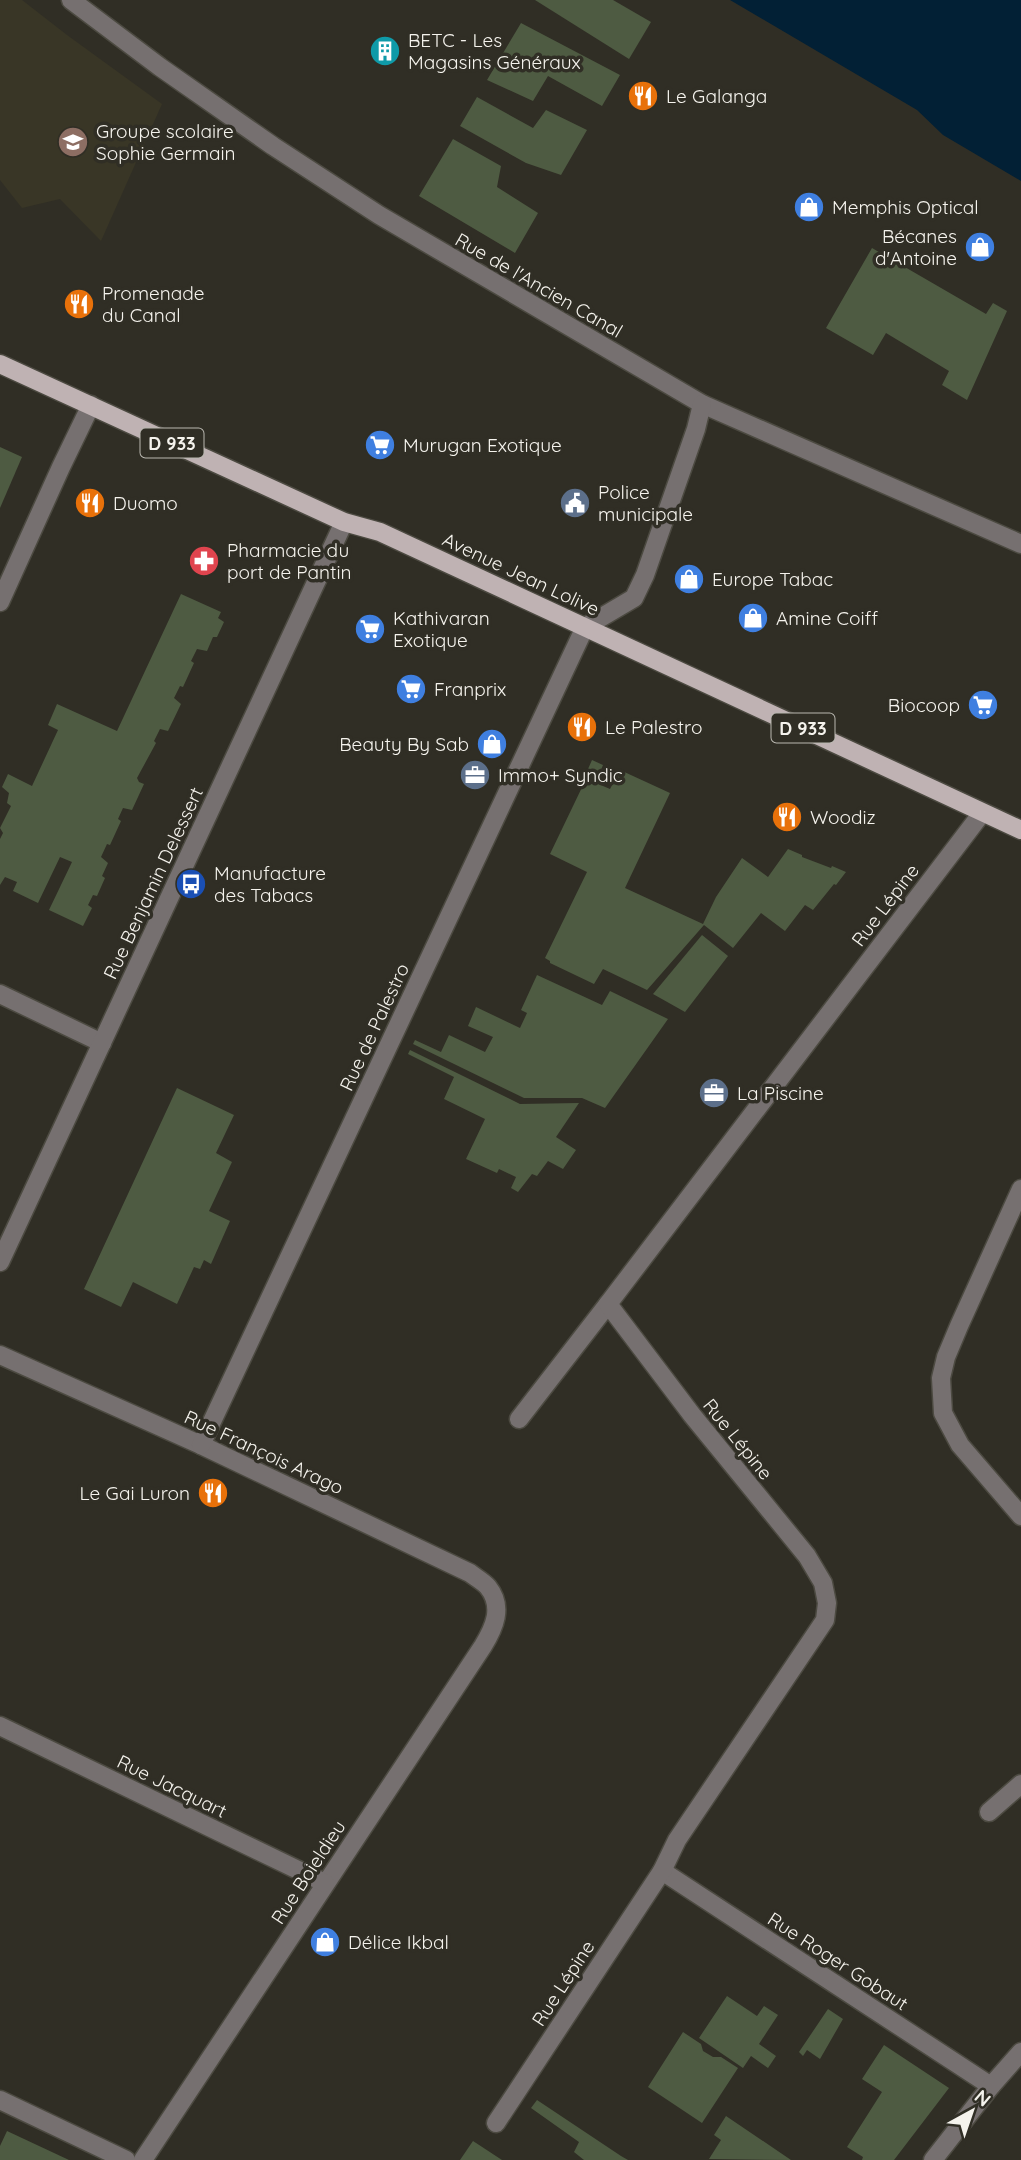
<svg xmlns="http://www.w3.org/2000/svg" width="1021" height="2160" font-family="Quicksand,sans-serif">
	<rect width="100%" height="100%" fill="#302e25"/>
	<polygon fill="#393626" points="0,0 22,0 67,35 162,104 101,241 60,199 22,208 0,180"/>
	<g fill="#4e5b42">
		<polygon points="535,0 613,0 651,22 629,59"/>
		<polygon points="521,23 620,75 602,106 548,76 533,101 487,80"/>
		<polygon points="477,97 533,128 546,110 587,130 561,175 526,163 460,126"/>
		<polygon points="453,139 501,166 497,187 538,213 515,253 419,196"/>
		<polygon points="872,248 986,314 993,303 1007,311 967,400 942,385 949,371 886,333 873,355 826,328"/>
		<polygon points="0,447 22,457 0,508"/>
		<polygon points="181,594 221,612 218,618 224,622 217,637 213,637 207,651 197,649 191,661 194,663 183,687 180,686 174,698 181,704 168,731 160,729 154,741 156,743 137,778 139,782 144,784 132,810 123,808 118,819 121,821 110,845 107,844 101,857 108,863 102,876 105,878 97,896 93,895 88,905 92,908 83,926 49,910 72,862 60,857 38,903 13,891 17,882 5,877 0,885 0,839 3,833 0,828 11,806 7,803 9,793 2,787 8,774 32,786 58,730 48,725 57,704 117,731"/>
		<polygon points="592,760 603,765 596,783 610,789 620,770 670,793 625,888 703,924 716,897 742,858 768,877 788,849 802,855 802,857 831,868 832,866 846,872 836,885 834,884 813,910 805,905 785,931 761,913 733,948 704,925 647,990 603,969 594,984 550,963 550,961 545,958 587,872 550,854 586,779 584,778"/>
		<polygon points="702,935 728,956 685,1012 653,994"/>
		<polygon points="537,975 602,1005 610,991 668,1019 605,1108 582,1098 524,1098 413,1044 415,1040 441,1052 449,1035 485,1052 493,1037 468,1026 476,1007 520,1028 527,1013 521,1010"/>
		<polygon points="410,1050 520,1104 579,1103 556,1137 576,1150 563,1169 548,1161 537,1176 532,1174 518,1192 511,1188 516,1177 499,1169 497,1173 466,1159 485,1119 444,1099 454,1077 408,1054"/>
		<polygon points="177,1088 234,1115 216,1153 232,1162 209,1211 230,1221 211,1264 204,1260 200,1269 194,1267 177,1304 133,1282 121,1307 84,1289"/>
		<polygon points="727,1996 757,2016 764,2006 778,2015 759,2044 776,2056 768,2068 751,2056 743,2068 699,2038"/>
		<polygon points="828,2009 843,2019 820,2059 807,2050 803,2056 799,2052"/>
		<polygon points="683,2032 701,2044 703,2051 713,2057 721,2057 738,2068 702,2123 648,2087"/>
		<polygon points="884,2045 949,2088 894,2160 862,2160 863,2157 847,2147 882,2092 862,2079"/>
		<polygon points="537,2100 621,2156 628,2160 584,2160 574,2152 579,2142 531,2108"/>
		<polygon points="726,2116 791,2160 709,2159 721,2140 714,2135"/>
		<polygon points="7,2131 69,2160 0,2160 0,2146"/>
		<polygon points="473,2141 502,2160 460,2160"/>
	</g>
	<polygon fill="#022035" points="730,0 1021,0 1021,181 943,135 917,110"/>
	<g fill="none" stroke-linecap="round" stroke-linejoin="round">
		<g stroke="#4c4a41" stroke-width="21">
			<g id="minor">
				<polyline points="71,0 160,67 273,146 379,215 702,404 1021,544"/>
				<polyline points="0,602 61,467 91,405"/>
				<polyline points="0,994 102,1043"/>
				<polyline points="1021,1189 959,1326 946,1357 941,1378 943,1413 960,1445 1021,1516"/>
				<polyline points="0,1262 344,522"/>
				<path d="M0 1355 201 1445 470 1573C475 1577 484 1582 488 1587 504 1607 494 1628 483 1646L143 2160"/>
				<polyline points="519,1419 608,1304"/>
				<polyline points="201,1445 585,627 634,598 645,575 696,429 702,404"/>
				<polyline points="0,1726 325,1883"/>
				<polyline points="989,1812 1021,1784"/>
				<polyline points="662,1871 991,2086"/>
				<polyline points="0,2100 126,2160"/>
				<polyline points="496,2123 662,1871 677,1840 825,1620 827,1603 823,1583 807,1556 692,1415 608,1304 982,813"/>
				<polyline points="933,2160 991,2086 1021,2052"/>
			</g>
		</g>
		<g stroke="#4c4a41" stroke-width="21">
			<polyline id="major" points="0,364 344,522 380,532 1021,830"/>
		</g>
		<use href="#minor" stroke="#767070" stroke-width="18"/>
		<use href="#major" stroke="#bfb2b3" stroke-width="18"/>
	</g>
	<defs>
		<g id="building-disc" transform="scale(1.575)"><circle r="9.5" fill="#0f9aa8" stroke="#302e25"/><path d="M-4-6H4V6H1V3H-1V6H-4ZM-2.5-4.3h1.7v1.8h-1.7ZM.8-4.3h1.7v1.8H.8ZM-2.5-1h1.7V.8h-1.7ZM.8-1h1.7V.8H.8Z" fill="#fff"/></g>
		<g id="restaurant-disc" transform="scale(1.575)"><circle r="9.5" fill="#e8710a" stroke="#302e25"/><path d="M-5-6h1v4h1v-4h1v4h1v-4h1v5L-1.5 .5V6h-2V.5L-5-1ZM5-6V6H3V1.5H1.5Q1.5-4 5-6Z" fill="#fff"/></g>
		<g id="school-disc" transform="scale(1.575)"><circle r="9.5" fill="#8d6e63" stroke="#302e25"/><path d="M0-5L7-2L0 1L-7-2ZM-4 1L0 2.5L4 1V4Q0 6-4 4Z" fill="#fff"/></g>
		<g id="shop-disc" transform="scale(1.575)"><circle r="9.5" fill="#3f7fe0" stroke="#302e25"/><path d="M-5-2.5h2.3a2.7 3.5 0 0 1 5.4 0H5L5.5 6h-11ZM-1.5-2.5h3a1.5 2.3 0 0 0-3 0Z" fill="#fff"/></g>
		<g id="supermarket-disc" transform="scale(1.575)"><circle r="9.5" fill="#3f7fe0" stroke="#302e25"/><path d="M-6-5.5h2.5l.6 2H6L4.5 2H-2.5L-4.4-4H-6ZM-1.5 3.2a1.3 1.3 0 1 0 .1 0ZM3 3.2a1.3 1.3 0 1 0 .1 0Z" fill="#fff"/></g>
		<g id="civic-disc" transform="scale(1.575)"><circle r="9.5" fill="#5c6f8a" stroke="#302e25"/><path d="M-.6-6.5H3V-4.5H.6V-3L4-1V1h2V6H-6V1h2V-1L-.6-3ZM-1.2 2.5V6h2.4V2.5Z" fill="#fff"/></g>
		<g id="pharmacy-disc" transform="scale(1.575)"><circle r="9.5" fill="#e0444e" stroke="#302e25"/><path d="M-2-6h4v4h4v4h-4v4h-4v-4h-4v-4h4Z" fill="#fff"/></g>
		<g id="office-disc" transform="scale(1.575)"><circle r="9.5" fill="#5c6f8a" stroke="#302e25"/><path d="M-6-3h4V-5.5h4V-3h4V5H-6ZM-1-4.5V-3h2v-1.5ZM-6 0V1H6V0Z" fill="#fff"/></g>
		<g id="bus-disc" transform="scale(1.575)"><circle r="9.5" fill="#1a4fb4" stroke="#302e25"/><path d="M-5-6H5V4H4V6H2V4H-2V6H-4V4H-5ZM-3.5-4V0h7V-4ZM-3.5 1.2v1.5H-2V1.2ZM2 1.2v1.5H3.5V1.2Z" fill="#fff"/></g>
	</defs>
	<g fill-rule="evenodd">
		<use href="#building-disc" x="385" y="51"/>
		<use href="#restaurant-disc" x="643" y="96"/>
		<use href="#school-disc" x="73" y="142"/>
		<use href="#shop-disc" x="809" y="207"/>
		<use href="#shop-disc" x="980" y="247"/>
		<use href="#restaurant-disc" x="79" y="304"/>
		<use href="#supermarket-disc" x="380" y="445"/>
		<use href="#restaurant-disc" x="90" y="503"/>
		<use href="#civic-disc" x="575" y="503"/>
		<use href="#pharmacy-disc" x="204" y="561"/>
		<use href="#shop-disc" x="689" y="579"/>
		<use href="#shop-disc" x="753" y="618"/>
		<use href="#supermarket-disc" x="370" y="629"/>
		<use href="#supermarket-disc" x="411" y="689"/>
		<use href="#supermarket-disc" x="983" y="705"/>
		<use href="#restaurant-disc" x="582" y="727"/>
		<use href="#shop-disc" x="492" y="744"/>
		<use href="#office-disc" x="475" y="775"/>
		<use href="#restaurant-disc" x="787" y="817"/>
		<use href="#bus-disc" x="191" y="884"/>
		<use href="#office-disc" x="714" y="1093"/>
		<use href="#restaurant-disc" x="213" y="1493"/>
		<use href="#shop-disc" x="325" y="1942"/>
	</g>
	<g text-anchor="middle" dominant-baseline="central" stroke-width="7" stroke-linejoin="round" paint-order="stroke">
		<g fill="#302e25" stroke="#bab8b1" stroke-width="2">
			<rect x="140.5" y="428.5" width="63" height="29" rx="5"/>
			<rect x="771.5" y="713.5" width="63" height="29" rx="5"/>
		</g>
		<g font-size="18" font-weight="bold" fill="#f5f3ed">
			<text x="172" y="443">D 933</text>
			<text x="803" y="728">D 933</text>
		</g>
		<g font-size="19" fill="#f5f3ed" stroke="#302e25" text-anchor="start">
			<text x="408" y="40">BETC - Les<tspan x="408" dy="22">Magasins Généraux</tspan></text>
			<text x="666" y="96">Le Galanga</text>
			<text x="96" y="131">Groupe scolaire<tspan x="96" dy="22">Sophie Germain</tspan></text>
			<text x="832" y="207">Memphis Optical</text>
			<text x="957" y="236" text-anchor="end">Bécanes<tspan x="957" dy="22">d'Antoine</tspan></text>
			<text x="102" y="293">Promenade<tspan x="102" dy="22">du Canal</tspan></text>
			<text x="403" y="445">Murugan Exotique</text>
			<text x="598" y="492">Police<tspan x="598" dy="22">municipale</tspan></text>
			<text x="113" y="503">Duomo</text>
			<text x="227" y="550">Pharmacie du<tspan x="227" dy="22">port de Pantin</tspan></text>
			<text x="712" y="579">Europe Tabac</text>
			<text x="393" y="618">Kathivaran<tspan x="393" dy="22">Exotique</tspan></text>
			<text x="776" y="618">Amine Coiff</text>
			<text x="434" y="689">Franprix</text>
			<text x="960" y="705" text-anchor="end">Biocoop</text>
			<text x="605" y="727">Le Palestro</text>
			<text x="469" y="744" text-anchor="end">Beauty By Sab</text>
			<text x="498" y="775">Immo+ Syndic</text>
			<text x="810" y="817">Woodiz</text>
			<text x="214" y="873">Manufacture<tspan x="214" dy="22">des Tabacs</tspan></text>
			<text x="737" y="1093">La Piscine</text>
			<text x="190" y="1493" text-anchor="end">Le Gai Luron</text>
			<text x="348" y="1942">Délice Ikbal</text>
		</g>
		<g font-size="19" fill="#f5f3ed" stroke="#302e25">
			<text transform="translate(539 285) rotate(30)">Rue de l'Ancien Canal</text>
			<text transform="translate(521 574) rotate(25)">Avenue Jean Lolive</text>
			<text transform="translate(153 883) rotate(-65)">Rue Benjamin Delessert</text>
			<text transform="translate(885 905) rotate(-53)">Rue Lépine</text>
			<text transform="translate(374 1027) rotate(-65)">Rue de Palestro</text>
			<text transform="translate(738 1439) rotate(51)">Rue Lépine</text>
			<text transform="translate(264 1452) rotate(25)">Rue François Arago</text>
			<text transform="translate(172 1786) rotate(26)">Rue Jacquart</text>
			<text transform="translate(308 1872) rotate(-57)">Rue Boieldieu</text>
			<text transform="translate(838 1961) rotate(33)">Rue Roger Gobaut</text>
			<text transform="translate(563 1983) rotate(-57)">Rue Lépine</text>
		</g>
	</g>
	<g transform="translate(972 2111) rotate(40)" stroke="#302e25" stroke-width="5" paint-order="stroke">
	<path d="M0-5L12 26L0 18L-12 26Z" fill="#f5f3ed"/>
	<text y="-10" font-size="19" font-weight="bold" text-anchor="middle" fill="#f5f3ed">N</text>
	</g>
</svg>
